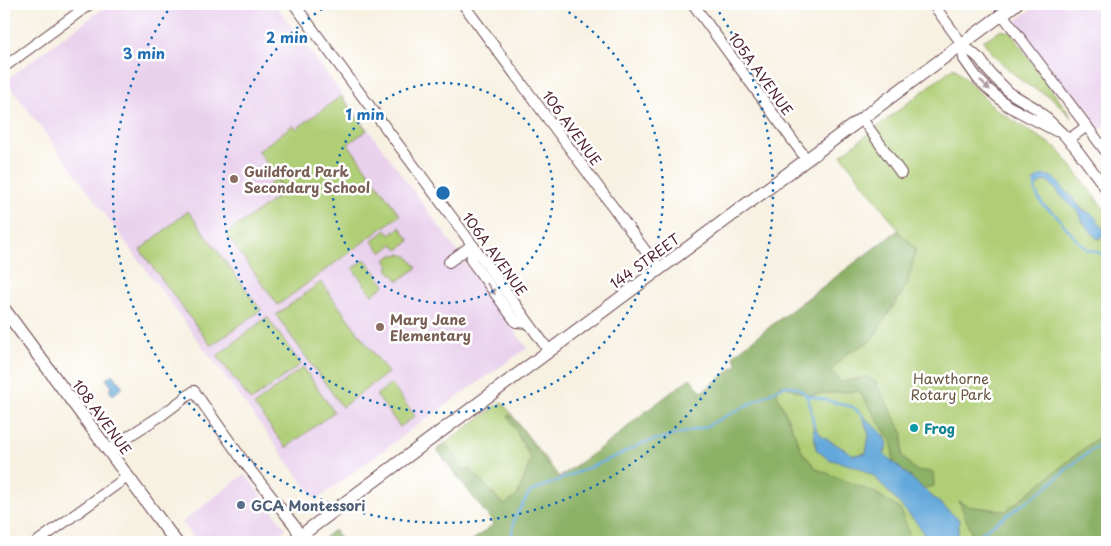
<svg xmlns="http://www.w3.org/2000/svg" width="1111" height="546" font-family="'Playpen Sans',sans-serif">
	<rect width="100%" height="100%" fill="#fff"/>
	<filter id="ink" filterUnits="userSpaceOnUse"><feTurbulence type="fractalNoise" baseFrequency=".02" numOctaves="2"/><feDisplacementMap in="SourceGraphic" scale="10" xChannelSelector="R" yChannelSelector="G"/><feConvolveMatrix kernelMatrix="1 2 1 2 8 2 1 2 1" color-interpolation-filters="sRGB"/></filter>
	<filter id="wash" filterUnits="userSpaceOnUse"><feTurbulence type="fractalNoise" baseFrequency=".0096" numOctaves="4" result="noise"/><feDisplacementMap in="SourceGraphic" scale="20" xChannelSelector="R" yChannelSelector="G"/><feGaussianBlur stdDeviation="1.12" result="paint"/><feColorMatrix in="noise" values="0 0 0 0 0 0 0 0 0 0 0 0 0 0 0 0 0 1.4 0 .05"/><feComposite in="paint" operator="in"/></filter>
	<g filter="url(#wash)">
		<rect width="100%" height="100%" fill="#f7f1e2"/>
		<g fill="#e9d1ed">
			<polygon points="109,4 275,4 399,171 527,348 415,427 316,500 6,80"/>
			<polygon points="1039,4 1107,4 1107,124 1097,131 1014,22"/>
			<polygon points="245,474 286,529 268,542 197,542 182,522"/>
		</g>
		<g fill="#afce75" stroke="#7c7650">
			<polygon points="1001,30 1010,32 1072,118 1052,98 1024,83 996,58 983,41"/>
			<polygon points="954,67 997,110 1058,149 1107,213 1107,542 474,542 496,526 437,449 502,402 561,479 700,395 742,363 736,354 899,230 841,155"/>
			<polygon points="341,96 367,130 348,144 400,215 278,305 226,234 286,191 258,151 293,125 296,129"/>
			<polygon points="276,179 284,190 274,198 268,190 269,184"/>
			<polygon points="188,211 261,310 211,346 140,250"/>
			<polygon points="400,227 410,241 398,250 393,244 382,253 372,241 386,230 390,235"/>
			<polygon points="402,254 404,256 407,255 417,268 398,281 393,274 391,274 387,268 390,266 385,260 392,255"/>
			<polygon points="365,259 385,285 372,295 353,269"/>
			<polygon points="321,282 388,373 342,407 276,315"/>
			<polygon points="267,317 301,364 251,401 217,356"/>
			<polygon points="303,367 334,412 286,448 254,405"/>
			<polygon points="391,384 415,416 400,427 376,395"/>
		</g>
		<g fill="#8bb166" stroke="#6a6848">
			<polygon points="897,231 908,240 916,250 907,285 871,341 846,354 831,371 841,382 866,377 876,382 903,434 902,456 915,470 933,472 934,486 916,490 894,474 892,443 859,391 806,395 780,384 777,394 803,453 817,469 876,493 901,510 912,542 470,542 494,524 437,450 446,444 464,470 470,469 504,505 517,496 531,459 508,416 510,415 558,478 616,437 636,419 690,378 702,392 738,364 733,356 734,355 777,321"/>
			<polygon points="1107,430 1107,542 964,542 971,531 959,501 968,506 1006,511"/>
			<polygon points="334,530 343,542 319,542"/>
		</g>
		<g fill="#64a8da" stroke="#576482">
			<polygon points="1044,175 1050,176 1055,179 1083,210 1090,213 1096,218 1103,229 1107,232 1101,238 1097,239 1082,221 1080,214 1063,198 1050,183 1047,181 1041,182 1038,186 1033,182 1038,177"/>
			<polygon points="113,374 123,387 113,395 109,390 112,387 106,379"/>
			<polygon points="862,415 884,435 888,443 884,454 959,520 958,534 953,542 930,542 916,522 874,476 857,467 828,459 816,449 813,425 822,436 854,455 866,453 869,435"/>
		</g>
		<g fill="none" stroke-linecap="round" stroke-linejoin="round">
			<g stroke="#64a8da" stroke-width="2.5">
				<polyline points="1036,183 1035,184 1036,193 1043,205 1055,214 1076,239 1087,249 1106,255 1107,257"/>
				<polyline points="806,395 853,407 863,416"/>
				<path d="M510 542 515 517 530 492 619 455 643 443 705 427 784 386C790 385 794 386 799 389 813 399 810 411 814 426"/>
				<polyline points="968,542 1046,488 1070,466 1107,439"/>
			</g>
		</g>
	</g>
	<g filter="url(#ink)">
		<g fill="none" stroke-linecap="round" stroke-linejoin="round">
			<g stroke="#643e46" stroke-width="12">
				<g id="minor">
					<polyline points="294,4 474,247 549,351"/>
					<polyline points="463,4 650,257 660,268"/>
					<polyline points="693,4 807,160"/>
					<polyline points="933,4 962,44 980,59 990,73 1010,93 1037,109 1064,135 1075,147 1107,190"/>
					<polyline points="1002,14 1107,153"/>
					<polyline points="962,44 964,59 978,79 988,89 1008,106 1056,131"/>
					<polyline points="4,67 90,4"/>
					<polyline points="862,119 901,173"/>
					<polyline points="1068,140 1087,126"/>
					<polyline points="474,247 471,260 516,322 528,323"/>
					<polyline points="449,262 472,245"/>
					<polyline points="108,451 129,436 162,415 194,391 244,462 294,525 300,536"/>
					<polyline points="37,542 127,477"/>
				</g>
			</g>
			<g stroke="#643e46" stroke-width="14">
				<g id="major">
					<polyline points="4,309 176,542"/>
					<polyline points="292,542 1016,4"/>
				</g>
			</g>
			<use href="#minor" stroke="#fff" stroke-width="10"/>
			<use href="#major" stroke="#fff" stroke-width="12"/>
		</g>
		<defs><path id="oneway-solid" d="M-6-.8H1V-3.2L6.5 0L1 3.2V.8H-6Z" transform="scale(1.25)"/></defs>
		<g fill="#ae9aa0">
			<use href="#oneway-solid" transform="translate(985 85) rotate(45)"/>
			<use href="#oneway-solid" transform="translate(491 289) rotate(54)"/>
		</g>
	</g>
	<g fill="none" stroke="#1f6fb2" stroke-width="2.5" stroke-dasharray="2.5 5">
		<circle cx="443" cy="193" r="110"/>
		<path d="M556 4A220 220 0 1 1 330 4"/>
		<path d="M715 6A330 330 0 1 1 171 6"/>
	</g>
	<g fill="#8d6e63" stroke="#fff" stroke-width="2">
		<circle cx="234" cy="179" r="5"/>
		<circle cx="380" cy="327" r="5"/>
	</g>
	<circle fill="#0f9aa8" stroke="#fff" stroke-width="2" cx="914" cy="428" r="5"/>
	<circle fill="#5c6f8a" stroke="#fff" stroke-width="2" cx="241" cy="505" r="5"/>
	<g text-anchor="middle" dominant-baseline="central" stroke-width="5" stroke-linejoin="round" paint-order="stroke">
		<g font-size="14" fill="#4a1f2b" stroke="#fff">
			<text transform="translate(761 74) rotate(54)">105A AVENUE</text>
			<text transform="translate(572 128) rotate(54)">106 AVENUE</text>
			<text transform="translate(495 254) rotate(54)">106A AVENUE</text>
			<text transform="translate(645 261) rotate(-36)">144 STREET</text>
			<text transform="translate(102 417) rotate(54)">108 AVENUE</text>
		</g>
		<g font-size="14" font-weight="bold" fill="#785e54" stroke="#fff" text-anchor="start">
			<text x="244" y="171">Guildford Park<tspan x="244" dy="16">Secondary School</tspan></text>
			<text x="390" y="319">Mary Jane<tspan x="390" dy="16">Elementary</tspan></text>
		</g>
		<g font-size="14" fill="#685441" stroke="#fff">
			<text x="951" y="378">Hawthorne<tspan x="951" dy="16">Rotary Park</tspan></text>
		</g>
		<g font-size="14" font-weight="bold" fill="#0d838f" stroke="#fff" text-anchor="start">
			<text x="924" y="428">Frog</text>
		</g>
		<g font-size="14" font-weight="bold" fill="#4e5e75" stroke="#fff" text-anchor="start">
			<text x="251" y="505">GCA Montessori</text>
		</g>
	</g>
	<circle cx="443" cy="193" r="8" fill="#1f6fb2" stroke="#fff" stroke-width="2.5"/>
	<g font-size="15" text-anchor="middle" font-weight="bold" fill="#1f6fb2" stroke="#fff" stroke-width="5" stroke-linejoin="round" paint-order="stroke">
		<text x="287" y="43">2 min</text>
		<text x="144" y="59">3 min</text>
		<text x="365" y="120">1 min</text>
	</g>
	<rect width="1111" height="546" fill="none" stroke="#fff" stroke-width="20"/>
</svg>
